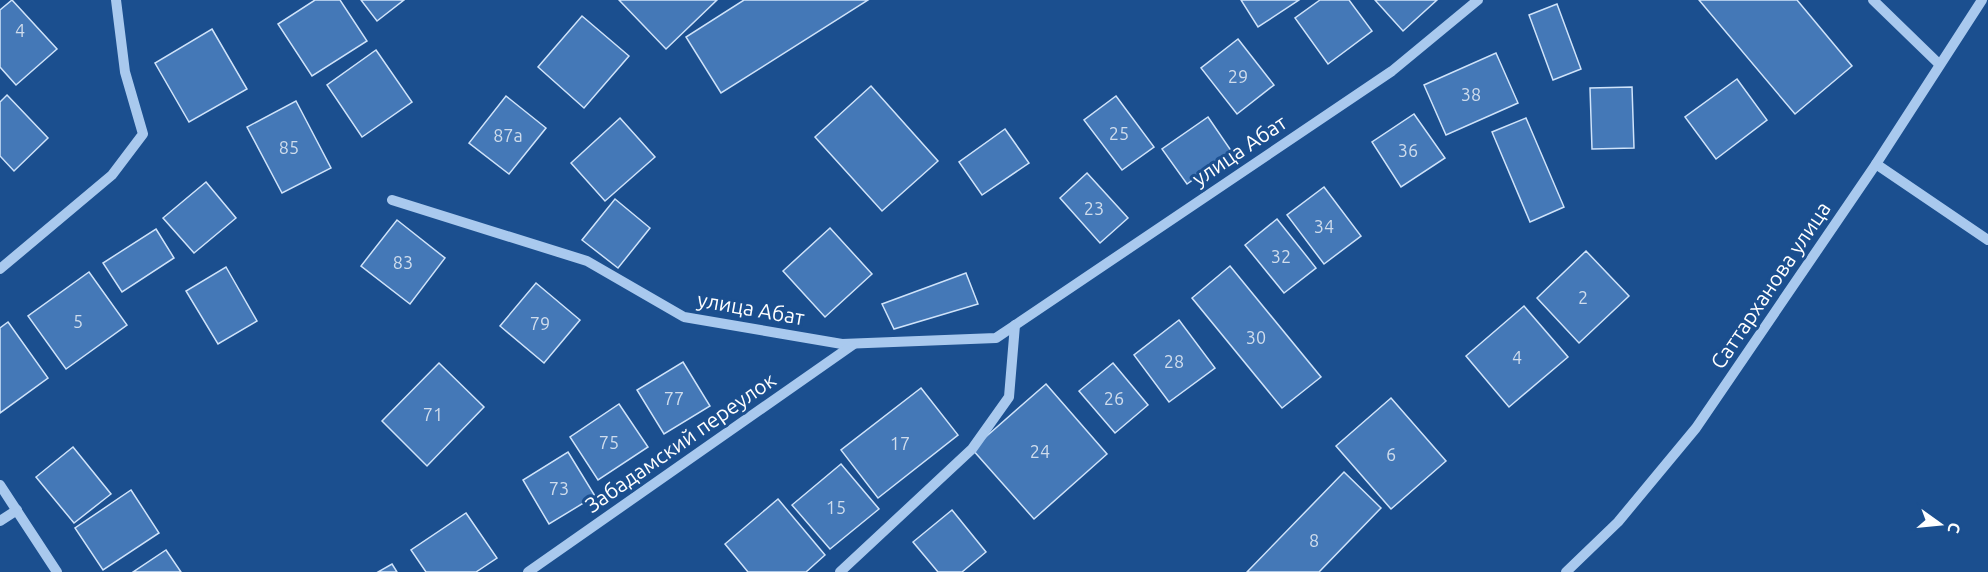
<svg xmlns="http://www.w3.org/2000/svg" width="1988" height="572" font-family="Ubuntu,sans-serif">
	<rect width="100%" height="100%" fill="#1b4f8f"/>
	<g fill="#4478b7" stroke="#cfe3fa" stroke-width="1.5">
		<polygon points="12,0 57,49 16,85 0,67 0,10"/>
		<polygon points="315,0 340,0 367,41 312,76 278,24"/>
		<polygon points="361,0 404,0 377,21"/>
		<polygon points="619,0 717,0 666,49"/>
		<polygon points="744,0 868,0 721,93 686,37"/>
		<polygon points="1241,0 1299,0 1258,27"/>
		<polygon points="1320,0 1349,0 1372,31 1328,64 1295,18"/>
		<polygon points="1375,0 1437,0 1403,31"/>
		<polygon points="1699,0 1797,0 1852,66 1795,114"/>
		<polygon points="1557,4 1581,69 1553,80 1529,15"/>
		<polygon points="582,16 629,56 584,108 538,67"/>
		<polygon points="212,29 247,89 189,122 155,63"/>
		<polygon points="1238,39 1274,85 1237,114 1201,68"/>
		<polygon points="376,50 412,102 362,137 327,85"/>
		<polygon points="1496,53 1518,103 1446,135 1424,85"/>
		<polygon points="1737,79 1767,120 1716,159 1685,117"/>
		<polygon points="871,86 938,161 882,211 815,137"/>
		<polygon points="1632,87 1634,148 1592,149 1590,88"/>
		<polygon points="7,95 48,138 14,171 0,156 0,102"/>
		<polygon points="506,96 546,128 509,174 469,143"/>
		<polygon points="1116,96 1154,147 1122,170 1084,120"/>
		<polygon points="296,101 331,168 282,193 247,127"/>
		<polygon points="1414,114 1445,158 1401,187 1372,142"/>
		<polygon points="1208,117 1232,152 1187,184 1162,149"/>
		<polygon points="620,118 655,157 605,201 571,163"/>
		<polygon points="1526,118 1564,207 1530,222 1492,132"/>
		<polygon points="1005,129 1029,163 982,195 959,162"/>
		<polygon points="1087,173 1128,218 1100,243 1060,198"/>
		<polygon points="206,182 236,218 194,253 163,218"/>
		<polygon points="1324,187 1361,236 1324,264 1287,215"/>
		<polygon points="615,199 650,228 618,268 582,240"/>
		<polygon points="1277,219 1316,268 1284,293 1245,245"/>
		<polygon points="397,220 445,258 410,304 361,266"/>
		<polygon points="830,228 872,274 825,317 783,271"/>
		<polygon points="156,229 174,258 122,292 103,263"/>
		<polygon points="1586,251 1629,296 1579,343 1537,298"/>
		<polygon points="1230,266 1321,377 1282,408 1192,298"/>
		<polygon points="226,267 257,321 218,344 186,291"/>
		<polygon points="89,272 127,325 66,369 28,316"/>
		<polygon points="966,273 978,304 894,329 882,304"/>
		<polygon points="536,283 580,320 544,363 500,326"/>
		<polygon points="1524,306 1568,357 1509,407 1466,356"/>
		<polygon points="1179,320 1215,368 1169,402 1134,355"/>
		<polygon points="8,322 48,378 0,413 0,328"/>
		<polygon points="683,362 710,406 664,434 637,390"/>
		<polygon points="439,363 484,407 427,466 382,421"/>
		<polygon points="1113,363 1148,405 1115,433 1079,391"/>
		<polygon points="1046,384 1107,454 1034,519 972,449"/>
		<polygon points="921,388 958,435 878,498 841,450"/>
		<polygon points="1391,398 1446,461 1391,509 1336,446"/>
		<polygon points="619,404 648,447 598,480 570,437"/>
		<polygon points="73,447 111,494 74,523 36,477"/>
		<polygon points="568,452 595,496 549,524 523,480"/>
		<polygon points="841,464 879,509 830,549 792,505"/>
		<polygon points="1344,472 1381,508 1319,572 1247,572"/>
		<polygon points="131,490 159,533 103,570 75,528"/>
		<polygon points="778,499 825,555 806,572 748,572 725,544"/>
		<polygon points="952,510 986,552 962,572 938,572 913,542"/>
		<polygon points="466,513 497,558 476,572 426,572 411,550"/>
		<polygon points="166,550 181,572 133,572"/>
		<polygon points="392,564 397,572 378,572"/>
	</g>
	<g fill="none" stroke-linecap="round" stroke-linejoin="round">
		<g stroke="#a9c9ee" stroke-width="10">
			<polyline points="1873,0 1939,64"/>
			<polyline points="1876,164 1988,240"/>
			<polyline points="392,200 587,261 684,317 842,344 996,338 1392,71 1478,0"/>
			<polyline points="0,269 112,175 143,134 125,72 116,0"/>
			<polyline points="0,485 57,572"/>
			<polyline points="0,521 17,510"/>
			<polyline points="528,572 854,344"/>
			<polyline points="840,572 972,449 1009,397 1015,325"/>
			<polyline points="1566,572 1618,522 1696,428 1876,164 1982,0"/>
		</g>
	</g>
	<g text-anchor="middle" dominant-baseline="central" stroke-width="6" stroke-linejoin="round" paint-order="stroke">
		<g font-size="18" fill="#d0dded">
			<text x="20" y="30">4</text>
			<text x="1238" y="76">29</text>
			<text x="1471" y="94">38</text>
			<text x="1119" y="133">25</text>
			<text x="508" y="135">87а</text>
			<text x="289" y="147">85</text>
			<text x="1408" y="150">36</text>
			<text x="1094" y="208">23</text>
			<text x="1324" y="226">34</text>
			<text x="1281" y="256">32</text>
			<text x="403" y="262">83</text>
			<text x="1583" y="297">2</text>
			<text x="78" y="321">5</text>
			<text x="540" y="323">79</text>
			<text x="1256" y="337">30</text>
			<text x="1517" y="357">4</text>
			<text x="1174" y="361">28</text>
			<text x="674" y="398">77</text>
			<text x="1114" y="398">26</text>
			<text x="433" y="414">71</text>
			<text x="609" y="442">75</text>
			<text x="900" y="443">17</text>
			<text x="1040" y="451">24</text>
			<text x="1391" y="454">6</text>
			<text x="559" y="488">73</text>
			<text x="836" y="507">15</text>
			<text x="1314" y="540">8</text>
		</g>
		<g font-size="21" fill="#fff" stroke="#1b4f8f">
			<text transform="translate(1239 150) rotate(-34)">улица Абат</text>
			<text transform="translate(1770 285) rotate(-56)">Саттарханова улица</text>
			<text transform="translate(751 308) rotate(10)">улица Абат</text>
			<text transform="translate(680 442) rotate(-35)">Забадамский переулок</text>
		</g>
	</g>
	<g transform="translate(1940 524) rotate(105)" stroke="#1b4f8f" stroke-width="4.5" paint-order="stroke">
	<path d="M0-4.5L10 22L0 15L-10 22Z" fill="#ffffff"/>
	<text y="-9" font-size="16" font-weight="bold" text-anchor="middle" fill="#ffffff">С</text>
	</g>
</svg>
